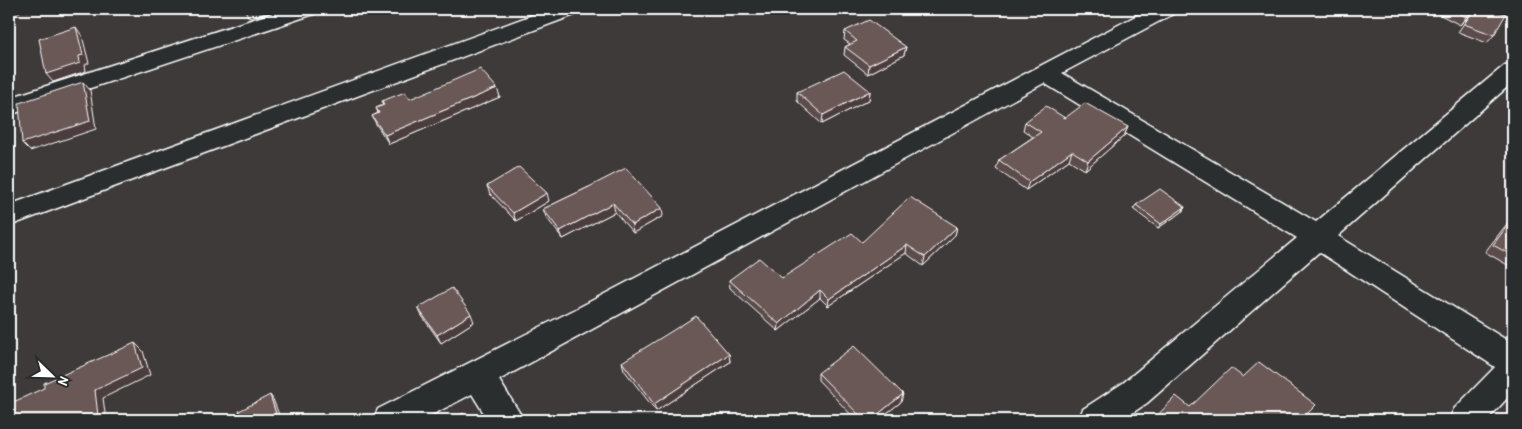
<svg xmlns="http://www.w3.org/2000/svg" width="1522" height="429" font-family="'Patrick Hand',sans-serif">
	<rect width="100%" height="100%" fill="#3e3a3a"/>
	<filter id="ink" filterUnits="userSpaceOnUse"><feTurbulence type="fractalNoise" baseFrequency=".02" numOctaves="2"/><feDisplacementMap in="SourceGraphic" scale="10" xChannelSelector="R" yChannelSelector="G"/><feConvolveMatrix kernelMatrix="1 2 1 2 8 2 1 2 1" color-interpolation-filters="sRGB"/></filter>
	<g filter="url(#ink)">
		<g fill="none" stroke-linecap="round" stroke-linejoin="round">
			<g stroke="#fff" stroke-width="3">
				<g id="minor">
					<polygon points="285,9 317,9 314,14 9,115 9,98"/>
					<polygon points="549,9 580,9 577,14 9,226 9,205"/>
					<polygon points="1149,9 1176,9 1173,14 1062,73 1316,222 1505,65 1513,63 1513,82 1338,236 1513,344 1513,392 1487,420 1449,420 1454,409 1495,367 1319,252 1147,403 1122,420 1078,420 1083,409 1123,383 1297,238 1044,83 499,380 524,420 488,420 472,394 422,420 373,420 378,409 574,310"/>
				</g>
			</g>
			<polyline stroke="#fff" stroke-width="2.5" stroke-dasharray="4.5 3" stroke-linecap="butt" points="9,14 26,9"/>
			<use href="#minor" fill="#2a2d2e" fill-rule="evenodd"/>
		</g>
		<g fill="#5c4c4b" stroke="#fff">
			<polygon points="1429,9 1490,9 1494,35 1487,43 1458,32 1469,16 1460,25"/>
			<polygon points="845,31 906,47 904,55 868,74 844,55 845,47 850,44 844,40"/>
			<polygon points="497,88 500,97 389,144 376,124 372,116 378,113 376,108 383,105 382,101 410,99"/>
			<polygon points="870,91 869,100 822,124 797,101 797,92"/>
			<polygon points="1065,118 1128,127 1124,136 1085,170 1069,160 1026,190 996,169 999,160 1033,137 1023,130 1025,122"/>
			<polygon points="487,186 549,201 516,221 490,194"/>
			<polygon points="589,187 663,216 633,233 615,212 563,239 546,217 543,209"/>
			<polygon points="1136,205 1185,207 1182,212 1158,228 1133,209"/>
			<polygon points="1513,216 1513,268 1485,252"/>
			<polygon points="957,227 955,235 923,266 906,253 828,306 820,298 778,331 730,288 729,280 782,278 862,242"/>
			<polygon points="418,308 474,322 441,343 422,316"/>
			<polygon points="729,354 730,362 656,411 624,370 622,362"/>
			<polygon points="818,373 901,402 878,420 856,420 818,380"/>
		</g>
		<g fill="#4b3e3d" stroke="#fff">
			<polygon points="249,9 279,9 249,18 245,10"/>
			<polygon points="1475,9 1469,16 1460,25 1466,17"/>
			<polygon points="76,27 82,36 89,63 85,65 86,71 53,82 46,74"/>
			<polygon points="906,47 904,55 868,74 869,65"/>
			<polygon points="83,82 90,90 96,129 30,151 22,143"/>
			<polygon points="497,88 500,97 389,144 385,135"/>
			<polygon points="870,91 869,100 822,124 823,115"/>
			<polygon points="1128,127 1124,136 1085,170 1088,161"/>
			<polygon points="1072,151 1069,160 1026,190 1029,182"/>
			<polygon points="547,193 549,201 516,221 513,213"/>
			<polygon points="613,203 615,212 563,239 560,231"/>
			<polygon points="1185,207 1182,212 1158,228 1161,224"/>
			<polygon points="662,208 663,216 633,233 632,225"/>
			<polygon points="957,227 955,235 923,266 925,257"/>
			<polygon points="907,245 906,253 828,306 829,299"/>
			<polygon points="820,290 820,298 778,331 779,324"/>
			<polygon points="471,314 474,322 441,343 437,335"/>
			<polygon points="135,343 143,351 150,375 103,398 106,420 89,420 95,390"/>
			<polygon points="729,354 730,362 656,411 654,404"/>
			<polygon points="903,394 901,402 878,420 871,420"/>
			<polygon points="270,395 273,399 281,420 278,420"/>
		</g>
		<g fill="#6b5857" stroke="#fff">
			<polygon points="1451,9 1474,9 1466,17"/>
			<polygon points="1475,9 1490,9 1506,14 1494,35 1464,24"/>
			<polygon points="869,20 906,47 869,65 845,47 857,41 845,31"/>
			<polygon points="76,27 83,55 79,56 80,63 46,74 39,39"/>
			<polygon points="480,69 497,88 385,135 372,116 379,113 376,108 384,105 382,101 405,92 410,99"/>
			<polygon points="844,70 870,91 823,115 797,92"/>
			<polygon points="83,82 90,121 22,143 19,103"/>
			<polygon points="1085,103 1128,127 1088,161 1072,151 1029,182 999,160 1041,132 1025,122 1046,106 1065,118"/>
			<polygon points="519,167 547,193 513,213 487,186"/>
			<polygon points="626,168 662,208 632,225 613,203 560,231 543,209 589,187"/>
			<polygon points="1160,189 1185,207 1161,224 1136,205"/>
			<polygon points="910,197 957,227 925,257 907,245 829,299 820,290 779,324 729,280 759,258 782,278 852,233 862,242"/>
			<polygon points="1513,218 1513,256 1493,245"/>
			<polygon points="452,288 471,314 437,335 418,308"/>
			<polygon points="696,316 729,354 654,404 622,362"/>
			<polygon points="135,343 142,368 95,390 98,416 89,420 9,420 9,404 44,388 44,383"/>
			<polygon points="854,346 903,394 871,420 864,420 818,373"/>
			<polygon points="1259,362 1316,405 1301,420 1153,420 1176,396 1190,407 1231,368 1243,377"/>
			<polygon points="270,395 278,420 242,420 239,411"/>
			<polygon points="463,413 469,420 453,420"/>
		</g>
	</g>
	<rect width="1522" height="429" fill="none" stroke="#2a2d2e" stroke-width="30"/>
	<rect x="15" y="15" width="1492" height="399" fill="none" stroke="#fff" stroke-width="2" filter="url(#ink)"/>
	<g transform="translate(52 376) rotate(113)" stroke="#2a2d2e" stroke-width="4" paint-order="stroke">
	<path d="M0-4L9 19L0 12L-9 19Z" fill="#ffffff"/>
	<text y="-8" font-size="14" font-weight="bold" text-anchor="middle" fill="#ffffff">N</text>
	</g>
</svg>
